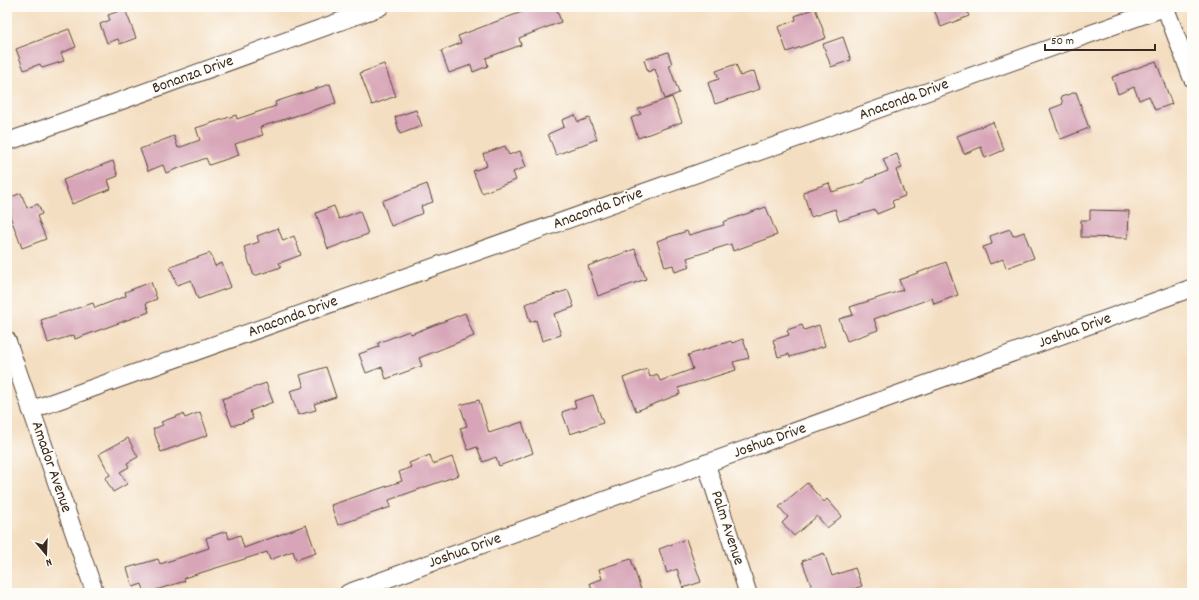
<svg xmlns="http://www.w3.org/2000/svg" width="1199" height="600" font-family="Dekko,sans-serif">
	<rect width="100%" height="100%" fill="#fdfcf7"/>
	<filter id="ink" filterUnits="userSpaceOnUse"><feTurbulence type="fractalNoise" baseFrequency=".025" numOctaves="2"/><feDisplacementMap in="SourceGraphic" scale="8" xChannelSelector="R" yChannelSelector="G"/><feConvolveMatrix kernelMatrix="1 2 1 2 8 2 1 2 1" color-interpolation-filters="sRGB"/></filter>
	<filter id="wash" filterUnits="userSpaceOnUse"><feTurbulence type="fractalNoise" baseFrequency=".012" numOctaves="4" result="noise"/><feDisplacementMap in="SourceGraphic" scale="16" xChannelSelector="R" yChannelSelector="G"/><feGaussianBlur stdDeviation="0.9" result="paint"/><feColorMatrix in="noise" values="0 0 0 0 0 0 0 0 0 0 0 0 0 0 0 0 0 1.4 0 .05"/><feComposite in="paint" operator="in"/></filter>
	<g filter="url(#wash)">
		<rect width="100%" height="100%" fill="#f4dec1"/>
		<g id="blocks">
			<g fill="#d7a5b7">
				<polygon points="535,7 556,7 561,22 519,38 521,45 486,58 488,66 473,72 471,65 449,73 441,51 461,43 458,36"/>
				<polygon points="933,7 965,7 969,16 941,27"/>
				<polygon points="815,8 826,38 787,52 778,27 796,20 795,16"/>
				<polygon points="125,9 136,38 120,44 118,39 107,43 100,24 110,20 108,15"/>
				<polygon points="69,29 76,47 61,53 64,61 42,68 40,64 24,70 16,49"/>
				<polygon points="843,37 851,60 831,67 823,44"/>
				<polygon points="668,52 672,64 669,65 679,93 665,99 655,69 648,72 644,60"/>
				<polygon points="1156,61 1172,104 1155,110 1149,96 1139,100 1134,87 1118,94 1112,77"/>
				<polygon points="384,64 396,96 372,105 360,73"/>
				<polygon points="736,64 740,76 754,71 760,89 715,104 708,83 719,79 716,71"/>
				<polygon points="330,84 336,103 260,127 263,135 235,144 239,155 209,165 206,158 166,173 163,165 148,171 140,149 174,136 178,148 200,140 196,128 236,115 237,119 276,106 275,102"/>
				<polygon points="1076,92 1089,128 1061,139 1050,109 1063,104 1061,97"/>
				<polygon points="672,97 682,122 638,138 631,118 641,114 638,109"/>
				<polygon points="416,110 422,126 400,134 395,117"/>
				<polygon points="575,115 578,122 589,118 597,139 556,155 548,134 564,127 562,120"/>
				<polygon points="993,122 1004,150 985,158 981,147 964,154 957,136"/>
				<polygon points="505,146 509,155 520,151 526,167 513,172 516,180 482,193 473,171 487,166 483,154"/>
				<polygon points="897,154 902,168 896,170 905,196 892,201 894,207 877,214 875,210 839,221 835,209 811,217 803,192 829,183 832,192 865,182 865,180 888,171 883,159"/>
				<polygon points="113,161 118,176 108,180 111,189 72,204 63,180"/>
				<polygon points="427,184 433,202 421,206 423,213 391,226 382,201"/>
				<polygon points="21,193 27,208 38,204 42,214 37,216 46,239 22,248 7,208 7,199"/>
				<polygon points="334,206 339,219 360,211 368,234 328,249 316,213"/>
				<polygon points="766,207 777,235 733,251 731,244 687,258 690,267 675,272 673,265 665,267 657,241 687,231 689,235 724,225 723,222"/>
				<polygon points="1090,210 1129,211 1128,238 1081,237 1081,220 1090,220"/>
				<polygon points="278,228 283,241 294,236 301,255 279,263 281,267 254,276 244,247 259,242 257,236"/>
				<polygon points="1010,229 1013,236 1024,232 1034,258 1006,268 1003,259 990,264 983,247 992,244 990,236"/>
				<polygon points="635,249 646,279 598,296 588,266"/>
				<polygon points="210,253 215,266 222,263 231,287 198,299 191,280 177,285 170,267"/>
				<polygon points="946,262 958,295 934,304 932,298 874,319 878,330 847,341 839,319 853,315 850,307 903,290 899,280"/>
				<polygon points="151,282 157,299 146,303 149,312 75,339 74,335 48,343 41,320 93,303 95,308 126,296 125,292"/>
				<polygon points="568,290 574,307 554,314 561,335 542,341 536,320 530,322 525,304"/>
				<polygon points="465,313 474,336 419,358 422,366 386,379 382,367 366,373 359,354 379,347 378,343 409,331 411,334"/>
				<polygon points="802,325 804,330 819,325 825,346 790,357 789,354 778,357 773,340 789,335 787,330"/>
				<polygon points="743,339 749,358 733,362 736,370 678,388 680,394 636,411 623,378 647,369 650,377 657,374 660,381 693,369 688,355 731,341 732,343"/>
				<polygon points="326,367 336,397 314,404 316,410 298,415 290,391 304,387 300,375"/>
				<polygon points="266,383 273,402 250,411 253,419 232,426 222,399"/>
				<polygon points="593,395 603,423 570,434 562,412 576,407 574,401"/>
				<polygon points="479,400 489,433 522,422 533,453 499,466 496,457 483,462 477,447 468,450 460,428 467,426 460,405"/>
				<polygon points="200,412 208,435 161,452 153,429 163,425 161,422 183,414 185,418"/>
				<polygon points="128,438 138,457 127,463 129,467 120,472 127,484 113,492 105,478 110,475 99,454"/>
				<polygon points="430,455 433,464 452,457 459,475 389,500 391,507 338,525 331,505 402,481 399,472 411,467 409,463"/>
				<polygon points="807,483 824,502 827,499 842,516 827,528 817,516 794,536 782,523 788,517 779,507"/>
				<polygon points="306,525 316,553 296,560 293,551 270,560 267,552 184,578 185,581 146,593 145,593 142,584 133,587 127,568 158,559 160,564 209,548 206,538 227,531 229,539 240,535 244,548"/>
				<polygon points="686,539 701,582 683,588 677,569 667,573 659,549"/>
				<polygon points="824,553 832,576 855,568 862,586 841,593 814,593 802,561"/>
				<polygon points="631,559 642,593 593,593 590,583 602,579 599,569"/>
			</g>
		</g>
	</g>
	<g filter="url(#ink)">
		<use href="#blocks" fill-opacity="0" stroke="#574536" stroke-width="1"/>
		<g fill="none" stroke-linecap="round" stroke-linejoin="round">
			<g stroke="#574536" stroke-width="19">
				<g id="minor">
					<polyline points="1165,7 1192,78"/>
					<polyline points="7,142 380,7"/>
					<polyline points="7,340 95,593"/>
					<polyline points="31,410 1166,7"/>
					<polyline points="706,463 748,593"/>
					<polyline points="348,593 1192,288"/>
				</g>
			</g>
			<use href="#minor" stroke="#fff" stroke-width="17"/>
		</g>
	</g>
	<g text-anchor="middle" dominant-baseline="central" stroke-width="4" stroke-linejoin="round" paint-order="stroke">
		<g font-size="16" fill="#3b2a1e" stroke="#fdfcf7">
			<text transform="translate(193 75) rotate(-20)">Bonanza Drive</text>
			<text transform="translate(904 100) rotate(-20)">Anaconda Drive</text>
			<text transform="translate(598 209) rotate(-20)">Anaconda Drive</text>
			<text transform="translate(293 317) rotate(-20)">Anaconda Drive</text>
			<text transform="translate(1075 331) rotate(-20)">Joshua Drive</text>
			<text transform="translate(770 441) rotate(-20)">Joshua Drive</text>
			<text transform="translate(51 467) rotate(71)">Amador Avenue</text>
			<text transform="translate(727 528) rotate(72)">Palm Avenue</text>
			<text transform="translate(465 551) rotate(-20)">Joshua Drive</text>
		</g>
	</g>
	<rect width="1199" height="600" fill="none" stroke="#fdfcf7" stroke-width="24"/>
	<g transform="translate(46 554) rotate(161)" stroke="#fdfcf7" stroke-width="3" paint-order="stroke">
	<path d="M0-3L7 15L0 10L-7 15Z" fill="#3b2a1e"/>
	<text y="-6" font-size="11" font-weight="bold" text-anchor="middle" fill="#3b2a1e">N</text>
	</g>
	<path d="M1045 44v6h110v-6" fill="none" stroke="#3b2a1e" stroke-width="2"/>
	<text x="1051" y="44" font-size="12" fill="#3b2a1e" stroke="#fdfcf7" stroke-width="3" paint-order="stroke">50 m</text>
</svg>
